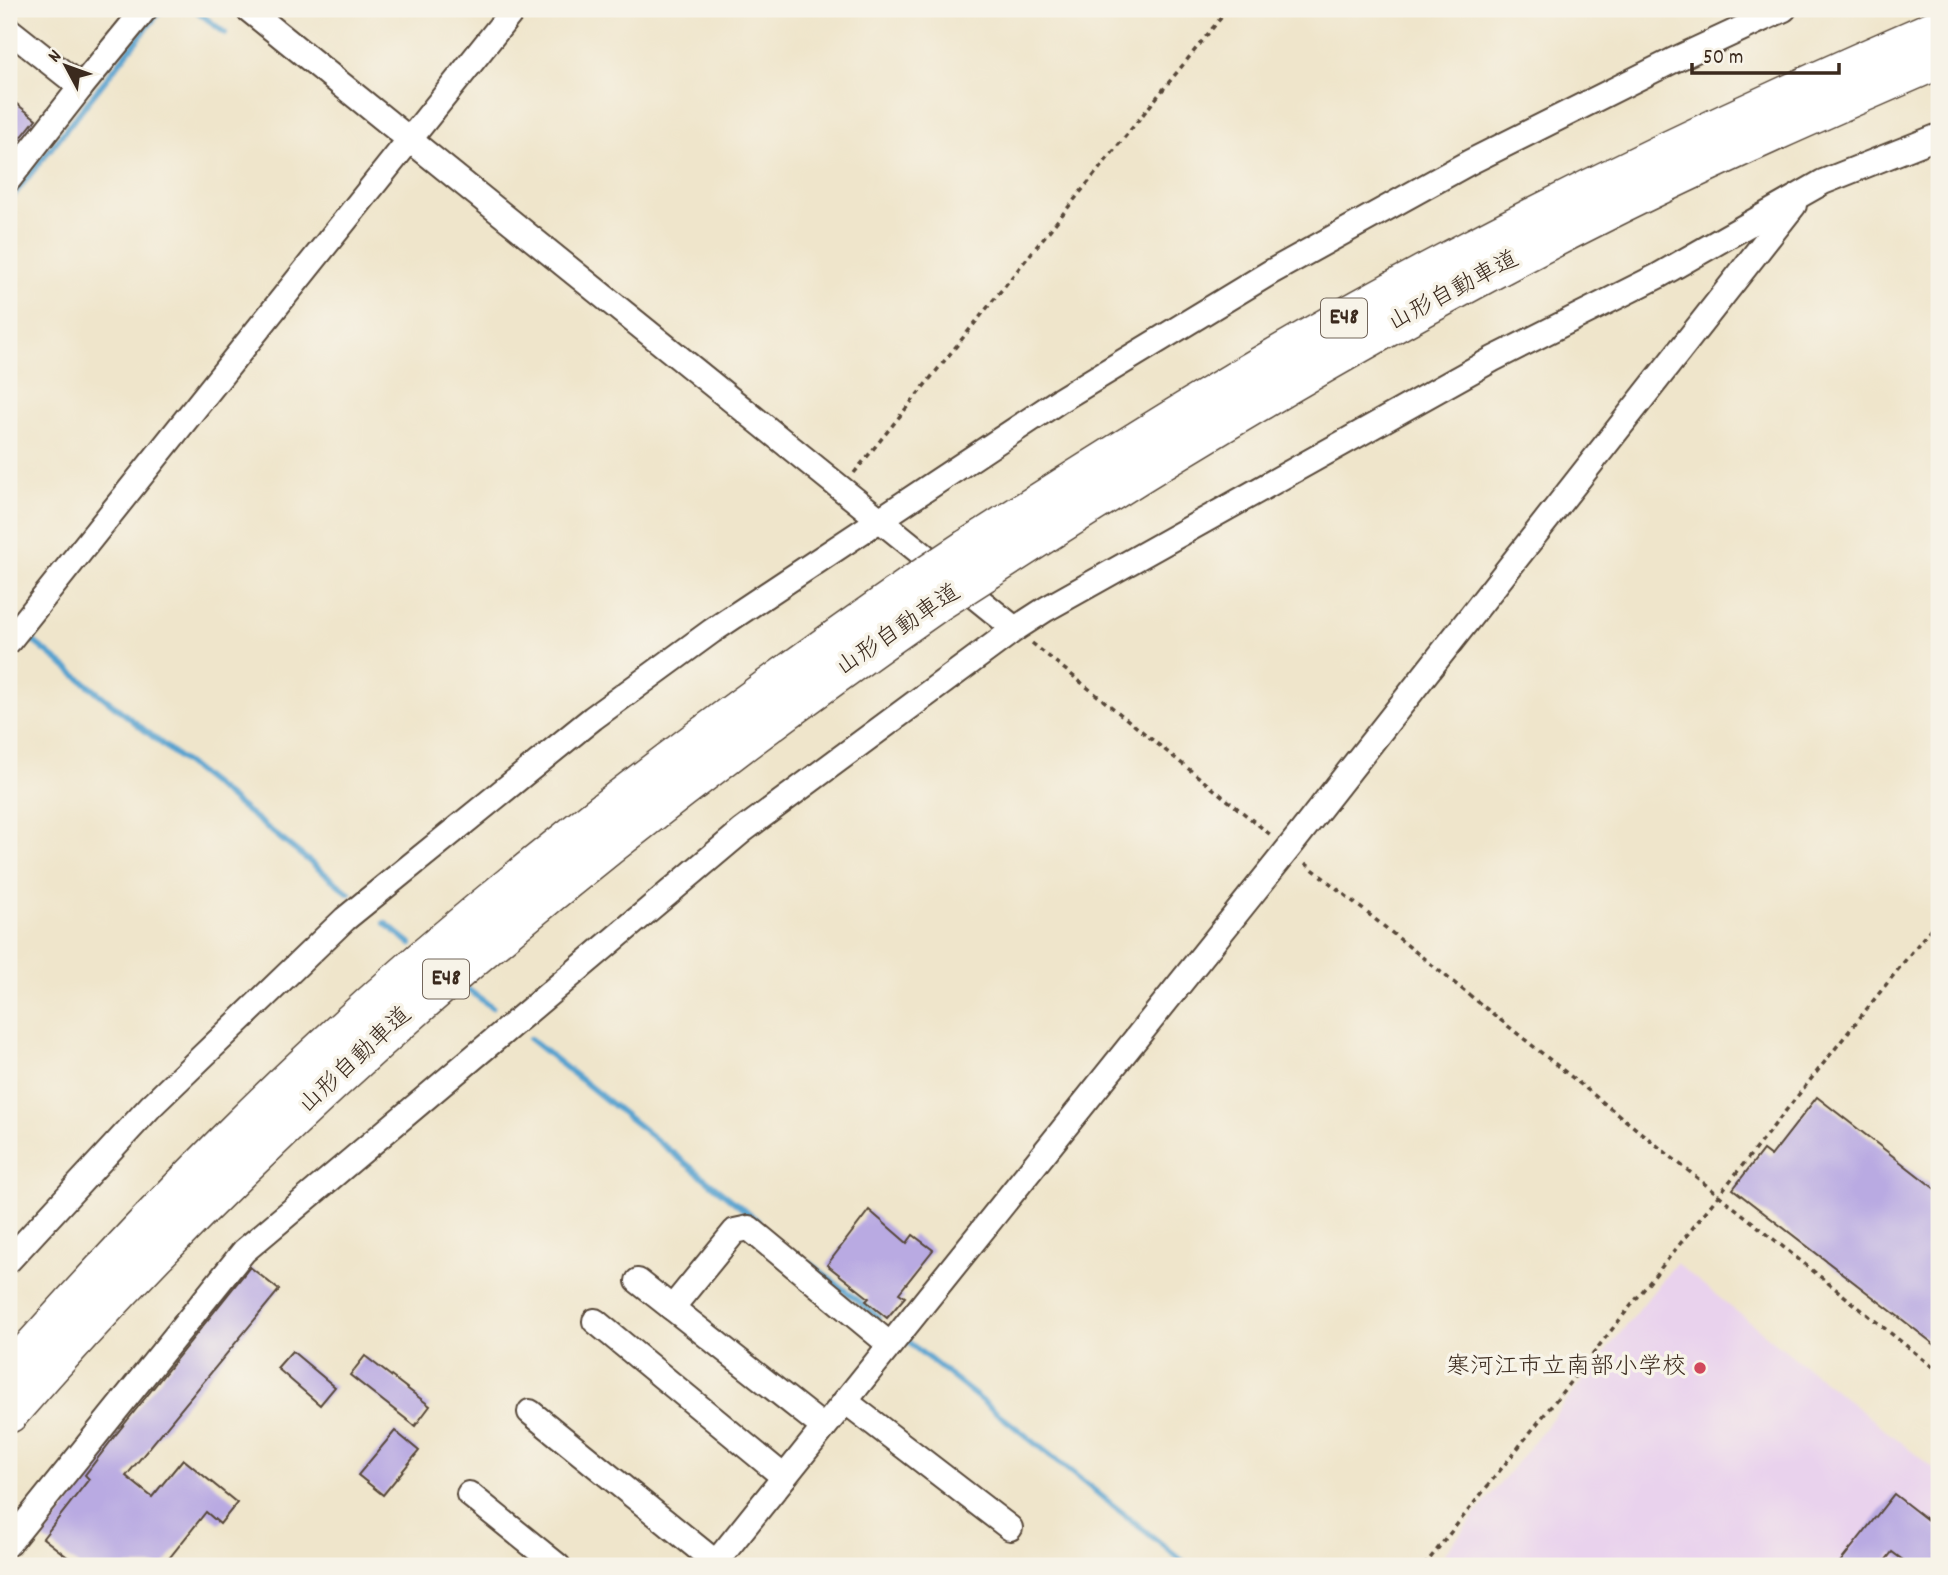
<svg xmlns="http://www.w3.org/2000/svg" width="1948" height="1575" font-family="Dekko,'Klee One',sans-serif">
	<rect width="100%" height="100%" fill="#f7f3e8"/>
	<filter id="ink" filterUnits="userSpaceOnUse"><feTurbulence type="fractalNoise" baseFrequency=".0143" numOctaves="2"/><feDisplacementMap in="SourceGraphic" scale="14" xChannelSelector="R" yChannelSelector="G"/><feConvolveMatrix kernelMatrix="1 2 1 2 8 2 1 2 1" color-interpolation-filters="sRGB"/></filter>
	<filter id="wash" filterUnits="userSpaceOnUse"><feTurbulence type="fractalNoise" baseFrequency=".00686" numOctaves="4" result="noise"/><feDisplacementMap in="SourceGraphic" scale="28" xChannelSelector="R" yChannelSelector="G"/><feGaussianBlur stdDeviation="1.57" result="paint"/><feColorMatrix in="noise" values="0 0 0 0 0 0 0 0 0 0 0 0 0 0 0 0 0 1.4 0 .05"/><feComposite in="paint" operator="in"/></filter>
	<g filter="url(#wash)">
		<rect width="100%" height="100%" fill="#efe5cb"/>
		<polygon fill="#e9d2ed" points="1676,1263 1939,1473 1939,1566 1459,1566 1444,1554"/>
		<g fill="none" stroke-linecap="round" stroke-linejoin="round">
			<g stroke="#57a2cf" stroke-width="6">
				<polyline points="194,9 225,33"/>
				<polyline points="9,201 162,9"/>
				<polyline points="33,641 349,893"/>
				<polyline points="385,923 411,944"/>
				<polyline points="467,989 492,1007"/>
				<polyline points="530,1039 758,1221"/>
				<polyline points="810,1263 878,1317"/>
				<polyline points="902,1337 1189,1566"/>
			</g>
		</g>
		<g id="blocks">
			<g fill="#b9aae2">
				<polygon points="9,98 36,119 9,153"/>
				<polygon points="1817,1097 1939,1192 1939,1348 1733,1189 1763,1150 1771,1156"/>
				<polygon points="869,1210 907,1243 913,1235 933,1250 899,1293 905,1297 887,1318 866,1301 869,1298 827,1265"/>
				<polygon points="250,1267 279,1290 126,1476 152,1497 183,1459 237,1503 220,1524 206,1512 163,1566 79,1566 43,1538 89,1479 85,1475 114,1437"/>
				<polygon points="292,1351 335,1387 320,1405 277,1368"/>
				<polygon points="365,1356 430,1406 415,1426 350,1375"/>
				<polygon points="395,1431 419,1451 383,1495 358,1475"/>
				<polygon points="1894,1494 1939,1529 1939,1566 1911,1566 1892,1552 1881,1566 1837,1566"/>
			</g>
		</g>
	</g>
	<g filter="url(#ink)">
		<use href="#blocks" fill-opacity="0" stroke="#564638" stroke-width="2"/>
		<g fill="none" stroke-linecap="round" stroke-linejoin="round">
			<g stroke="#564638" stroke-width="28">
				<g id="minor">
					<polyline points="248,9 1015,629"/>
					<polyline points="9,30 81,87 145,9"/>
					<polyline points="9,179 81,87"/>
					<polyline points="9,641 514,9"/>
					<polyline points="9,1260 151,1106 345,919 593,718 712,631 1060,400 1271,272 1470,162 1672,61 1784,9"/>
					<polyline points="638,1281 823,1427"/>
					<polyline points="672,1308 735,1231 749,1228 889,1344"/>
					<polyline points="595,1321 784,1477"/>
					<polyline points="845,1401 1010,1528"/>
					<polyline points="530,1412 720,1566"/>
					<polyline points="469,1494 558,1566"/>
					<polyline points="9,1543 244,1251 742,831 1015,629 1046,609 1493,359 1658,276 1823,182 1939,136"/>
					<polyline points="713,1566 1288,849 1794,205"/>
				</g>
			</g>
			<g stroke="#564638" stroke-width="40">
				<g id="highway">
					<path d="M967 548C1126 446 1286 345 1453 258 1612 174 1774 98 1939 27"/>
					<path d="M989 570C1188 441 1392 319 1604 213 1714 158 1826 109 1939 60"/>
					<path d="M9 1373C81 1292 155 1212 232 1135 439 928 674 751 913 584"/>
					<path d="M9 1414C280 1103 598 839 936 604"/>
				</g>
			</g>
			<g stroke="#564638" stroke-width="3.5" stroke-dasharray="5 5" stroke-linecap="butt">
				<polyline points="854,473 1228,9"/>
				<polyline points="1032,643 1272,836"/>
				<polyline points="1305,863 1939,1372"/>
				<polyline points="1424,1566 1939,918"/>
			</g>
			<use href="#minor" stroke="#fff" stroke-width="24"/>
			<use href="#highway" stroke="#fff" stroke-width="37"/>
			<g stroke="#564638" stroke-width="40" stroke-linecap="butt">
				<g id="highway-bridge">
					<polyline points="913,584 967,548"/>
					<polyline points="936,604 989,570"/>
				</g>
			</g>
			<use href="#highway-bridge" stroke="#fff" stroke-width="37"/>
		</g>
	</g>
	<circle fill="#d1495b" stroke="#f7f3e8" stroke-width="2.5" cx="1700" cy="1368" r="7"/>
	<g text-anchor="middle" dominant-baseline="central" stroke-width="7" stroke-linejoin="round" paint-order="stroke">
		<g fill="#f7f3e8" stroke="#73665b" stroke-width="2">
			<rect x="1321" y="298.5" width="46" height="39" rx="5"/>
			<rect x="423" y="959.5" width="46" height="39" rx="5"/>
		</g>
		<g font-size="23" font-weight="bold" fill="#3b2a1e">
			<text x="1344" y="318">E48</text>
			<text x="446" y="979">E48</text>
		</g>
		<g font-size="24" fill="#3b2a1e" stroke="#f7f3e8">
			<text transform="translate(1454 292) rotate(-28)">山形自動車道</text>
			<text transform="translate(899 631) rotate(-34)">山形自動車道</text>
			<text transform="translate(356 1061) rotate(-43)">山形自動車道</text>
		</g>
		<g font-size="24" fill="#3b2a1e" stroke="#f7f3e8" text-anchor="end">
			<text x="1686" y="1368">寒河江市立南部小学校</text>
		</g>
	</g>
	<rect width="1948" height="1575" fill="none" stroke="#f7f3e8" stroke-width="35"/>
	<g transform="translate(66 66) rotate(311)" stroke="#f7f3e8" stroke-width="5" paint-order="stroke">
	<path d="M0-5L12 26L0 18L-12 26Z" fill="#3b2a1e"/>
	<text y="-10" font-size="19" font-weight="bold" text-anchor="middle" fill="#3b2a1e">N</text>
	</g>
	<path d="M1692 63v10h147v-10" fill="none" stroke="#3b2a1e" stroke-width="3.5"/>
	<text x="1703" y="63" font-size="21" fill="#3b2a1e" stroke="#f7f3e8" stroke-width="5" paint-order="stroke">50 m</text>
</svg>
